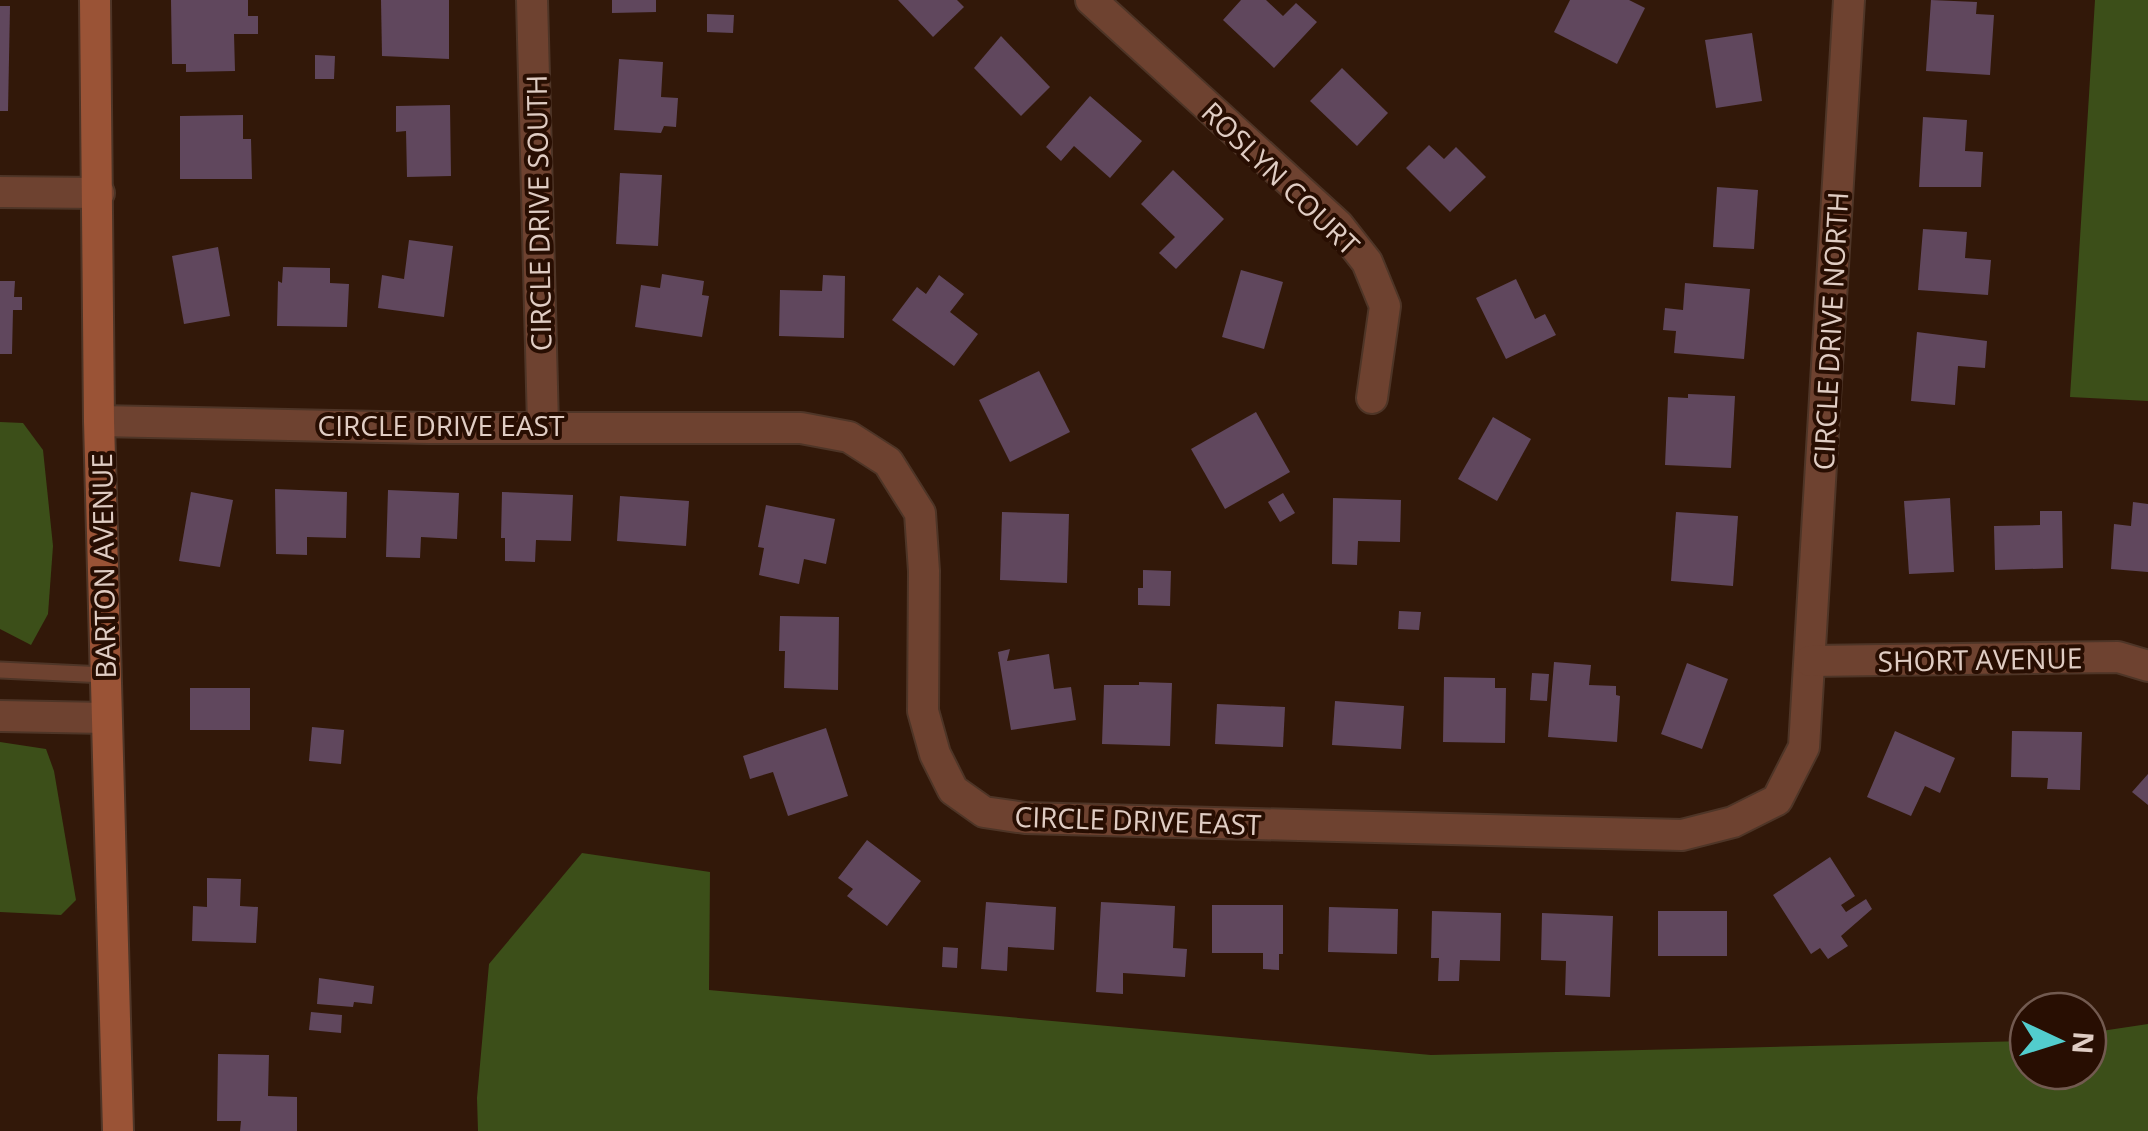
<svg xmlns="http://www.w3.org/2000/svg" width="2148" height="1131" font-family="'Open Sans',sans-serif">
	<rect width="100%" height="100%" fill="#321809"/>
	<g fill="#3c4f19">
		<polygon points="2095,0 2148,0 2148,401 2070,397"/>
		<polygon points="0,422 23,423 43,450 53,546 48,614 31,645 0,629"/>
		<polygon points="0,742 46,749 54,771 76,900 61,915 0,912"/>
		<polygon points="582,853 710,872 709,990 1431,1055 2028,1041 2028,1071 2088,1071 2088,1033 2148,1024 2148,1131 478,1131 477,1098 489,964"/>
	</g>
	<g fill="#60475d">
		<polygon points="171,0 248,0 248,16 258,16 258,34 234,34 235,71 186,72 186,64 172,64"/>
		<polygon points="381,0 449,0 449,59 382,56"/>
		<polygon points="612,0 656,0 656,12 612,13"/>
		<polygon points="898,0 957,0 964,7 933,37"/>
		<polygon points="1241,0 1266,0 1283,16 1296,3 1317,22 1274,68 1223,20"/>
		<polygon points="1570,0 1629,0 1645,8 1617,64 1554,32"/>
		<polygon points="1931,0 1977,2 1976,14 1994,15 1990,75 1926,71"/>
		<polygon points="0,6 10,6 8,111 0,111"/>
		<polygon points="707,14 734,15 733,33 707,32"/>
		<polygon points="1752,33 1762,101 1716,108 1705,40"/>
		<polygon points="1001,36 1050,87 1021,116 974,68"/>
		<polygon points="315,55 335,56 334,79 315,79"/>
		<polygon points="619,59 663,62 661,97 678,98 676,127 664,126 661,133 614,130"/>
		<polygon points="1342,68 1388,113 1357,146 1310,101"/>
		<polygon points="1090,96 1142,141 1110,178 1074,146 1061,161 1046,147"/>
		<polygon points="450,105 451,176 407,177 406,131 396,132 396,106"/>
		<polygon points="243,115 243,139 251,139 252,179 180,179 180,116"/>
		<polygon points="1923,117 1967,120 1965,151 1983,152 1981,187 1919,187"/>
		<polygon points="1429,145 1444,159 1456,147 1486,177 1450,212 1406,168"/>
		<polygon points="1173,170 1224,219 1176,269 1159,253 1175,237 1141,204"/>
		<polygon points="620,173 662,175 658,246 616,244"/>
		<polygon points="1717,187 1758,190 1754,249 1713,247"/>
		<polygon points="1923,229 1967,232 1965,258 1991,260 1988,295 1918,290"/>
		<polygon points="409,240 453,246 444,317 378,308 382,275 404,279"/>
		<polygon points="218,247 230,316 184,324 172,256"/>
		<polygon points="283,267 330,268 330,283 349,284 347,327 277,326 278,281 282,283"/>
		<polygon points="1241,270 1283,282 1264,349 1222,337"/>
		<polygon points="662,274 704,281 702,295 709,296 702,337 635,327 641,285 660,288"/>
		<polygon points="823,275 845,276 844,338 779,336 780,290 822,291"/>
		<polygon points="939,275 964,294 950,312 978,334 954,366 892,320 917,287 926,294"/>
		<polygon points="1516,279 1535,319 1545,314 1556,335 1506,359 1476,298"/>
		<polygon points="0,281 15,281 14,297 22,297 22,310 13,310 12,354 0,354"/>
		<polygon points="1685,283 1750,289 1744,359 1674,353 1676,331 1663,330 1665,308 1683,310"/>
		<polygon points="1917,332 1987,341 1985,368 1958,366 1955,405 1911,401"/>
		<polygon points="1039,371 1070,432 1010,462 979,400"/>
		<polygon points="1688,394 1735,396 1731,468 1665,465 1668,397 1688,398"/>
		<polygon points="1256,412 1290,472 1225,509 1191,449"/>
		<polygon points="1493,417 1531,439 1497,501 1458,479"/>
		<polygon points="275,489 347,492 346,538 307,537 307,555 276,554"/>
		<polygon points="388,490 459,493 457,539 421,537 420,558 386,557"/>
		<polygon points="191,492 233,500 220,567 179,561"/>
		<polygon points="502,492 573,495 571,541 536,540 535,562 505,561 505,538 501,538"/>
		<polygon points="1283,493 1295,513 1280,522 1268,502"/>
		<polygon points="620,496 689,501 686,546 617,541"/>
		<polygon points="1333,498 1401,500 1400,542 1358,541 1357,565 1332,564"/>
		<polygon points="1950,498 1954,572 1909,574 1904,501"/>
		<polygon points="2133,502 2148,504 2148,572 2111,569 2114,524 2131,526"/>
		<polygon points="766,505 835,519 826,564 804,559 799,584 759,575 764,548 758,547"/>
		<polygon points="2040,511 2062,511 2063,568 1995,570 1994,526 2040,525"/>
		<polygon points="1002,512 1069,514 1067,583 1000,580"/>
		<polygon points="1676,512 1738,516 1733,586 1671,581"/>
		<polygon points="1143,570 1171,571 1170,606 1138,605 1138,588 1143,588"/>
		<polygon points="1399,611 1421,612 1419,630 1398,629"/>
		<polygon points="780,616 839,617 838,690 784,688 785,651 779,651"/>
		<polygon points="1010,649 1007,661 1049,654 1054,689 1071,687 1076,720 1011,730 998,652"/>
		<polygon points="1554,662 1591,665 1589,685 1616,686 1616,695 1620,696 1617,742 1548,737"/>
		<polygon points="1687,663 1728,679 1702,749 1661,734"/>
		<polygon points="1532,673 1549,674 1547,701 1530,700"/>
		<polygon points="1444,677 1495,678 1495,688 1506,688 1505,743 1443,742"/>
		<polygon points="1139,682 1172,683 1170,746 1102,744 1104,685 1139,685"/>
		<rect x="190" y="688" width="60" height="42"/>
		<polygon points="1335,701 1404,706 1401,749 1332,745"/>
		<polygon points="1217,704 1285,707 1283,747 1215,744"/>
		<polygon points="312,727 344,730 341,764 309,761"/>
		<polygon points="826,728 848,796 788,816 773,772 750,779 743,756"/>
		<polygon points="1895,731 1955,758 1940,793 1925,786 1911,816 1867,797"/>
		<polygon points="2012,731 2082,732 2080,790 2047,789 2048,778 2011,777"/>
		<polygon points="2148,774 2148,805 2132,792"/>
		<polygon points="867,840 921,881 887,926 847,896 853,889 838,878"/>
		<polygon points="1830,857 1855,896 1841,905 1846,912 1866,899 1872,909 1841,936 1848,946 1828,959 1820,948 1811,954 1773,895"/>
		<polygon points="207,878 241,879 240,906 258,907 256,943 192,941 193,906 207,907"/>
		<polygon points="986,902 1056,907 1054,950 1008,947 1007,971 981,969"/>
		<polygon points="1101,902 1175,906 1173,948 1187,949 1185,977 1123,973 1123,994 1096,992"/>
		<polygon points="1212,905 1283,905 1283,954 1279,954 1279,970 1263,969 1263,953 1212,953"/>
		<polygon points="1329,907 1398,909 1397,954 1328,952"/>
		<polygon points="1432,911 1501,913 1500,961 1460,960 1459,981 1438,981 1439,958 1431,958"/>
		<rect x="1658" y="911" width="69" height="45"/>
		<polygon points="1542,913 1613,916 1610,997 1565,995 1566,961 1541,960"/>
		<polygon points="943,947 958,948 957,968 942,967"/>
		<polygon points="319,978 374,986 372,1004 354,1002 353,1007 317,1004"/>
		<polygon points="311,1012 342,1015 341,1033 309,1030"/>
		<polygon points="218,1054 269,1055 268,1096 297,1097 297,1131 240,1131 241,1121 217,1121"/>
	</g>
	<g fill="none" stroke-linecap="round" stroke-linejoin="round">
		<g stroke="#4e3527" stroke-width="19">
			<polyline id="lane" points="0,670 105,675"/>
		</g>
		<g stroke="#4e3527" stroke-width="34">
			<g id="street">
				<polyline points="532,0 543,425"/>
				<polyline points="1091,0 1338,225 1367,262 1385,306 1372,398"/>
				<polyline points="0,192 99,193"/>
				<polyline points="99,421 428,428 801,428 849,437 888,462 920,513 924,571 923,711 935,754 953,790 984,812 1025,818 1682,835 1733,822 1777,800 1804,747 1849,0"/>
				<polyline points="1810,661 2118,657 2148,666"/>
				<polyline points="0,716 106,718"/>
			</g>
		</g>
		<g stroke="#4e3527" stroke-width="34">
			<polyline id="secondary" points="95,0 99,421 118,1131"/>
		</g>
		<use href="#lane" stroke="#6e4230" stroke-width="15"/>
		<use href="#street" stroke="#6e4230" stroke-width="30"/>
		<use href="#secondary" stroke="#9a5336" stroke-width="30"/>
	</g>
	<g text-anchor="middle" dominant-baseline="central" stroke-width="8" stroke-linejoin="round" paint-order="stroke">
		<g font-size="28" fill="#e0cdc4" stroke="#280e02">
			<text transform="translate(1281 178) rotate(44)">ROSLYN COURT</text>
			<text transform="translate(538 213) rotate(-91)">CIRCLE DRIVE SOUTH</text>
			<text transform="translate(1830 331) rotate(-87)">CIRCLE DRIVE NORTH</text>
			<text x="441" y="425">CIRCLE DRIVE EAST</text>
			<text transform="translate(103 566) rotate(-91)">BARTON AVENUE</text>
			<text transform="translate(1980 659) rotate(-1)">SHORT AVENUE</text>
			<text transform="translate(1138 820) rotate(2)">CIRCLE DRIVE EAST</text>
		</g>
	</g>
	<g transform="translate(2058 1041) rotate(94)"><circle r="48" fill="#280e02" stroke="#725a50" stroke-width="2.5"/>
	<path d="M0-8L18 38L0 25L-18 38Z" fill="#52cdcd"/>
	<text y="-15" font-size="28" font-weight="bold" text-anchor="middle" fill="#e0cdc4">N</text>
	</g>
</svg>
